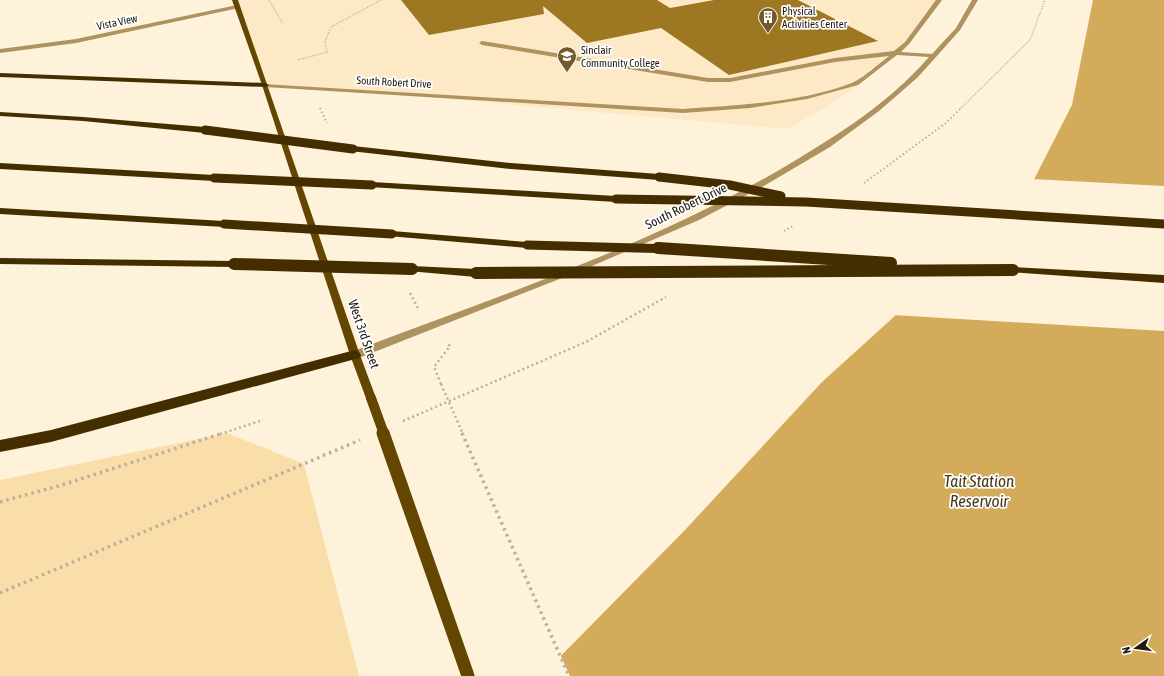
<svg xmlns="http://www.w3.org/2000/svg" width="1164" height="676" font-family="'Asap Condensed',sans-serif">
	<rect width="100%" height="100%" fill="#fff2da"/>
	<polygon fill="#fde9c5" points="235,0 939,0 896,53 862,83 826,107 787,129 323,88 265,85"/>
	<polygon fill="#fadeaa" points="227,433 304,464 359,676 0,676 0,480"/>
	<polygon fill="#d4ab5b" points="1093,0 1164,0 1164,676 541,676 685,530 822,382 1024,199 1072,105"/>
	<g fill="#fff2da">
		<polygon points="1032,179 1164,186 1164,331 893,315 1022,198"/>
		<polygon points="560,654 570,676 539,676 540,675"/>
	</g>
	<polygon fill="#9e7722" points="401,0 657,0 670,8 714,0 798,0 878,41 729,75 661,28 587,43 543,6 544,14 429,35"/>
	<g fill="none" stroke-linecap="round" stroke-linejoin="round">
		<g stroke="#bbb09c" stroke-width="1.5" stroke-dasharray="1 1.5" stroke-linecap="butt">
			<polyline points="269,0 283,24"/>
			<polyline points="298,60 327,52 325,42 331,27 381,0"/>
			<polyline points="961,108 1030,40 1045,0"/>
		</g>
		<g stroke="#bbb09c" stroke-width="2" stroke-dasharray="1.5 2.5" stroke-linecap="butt">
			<polyline points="320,108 327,123"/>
			<polyline points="864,183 946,123 962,107"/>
			<polyline points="784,231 793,226"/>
		</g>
		<g stroke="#bbb09c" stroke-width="2.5" stroke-dasharray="2 3" stroke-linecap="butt">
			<polyline points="410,293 418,308"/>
			<polyline points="441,384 434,367 450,346 447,343"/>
			<polyline points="403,421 586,342 666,297"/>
			<polyline points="220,434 263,420"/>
		</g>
		<g stroke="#bbb09c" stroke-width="3.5" stroke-dasharray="2.5 4" stroke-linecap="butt">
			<polyline points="0,502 62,485 223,433"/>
			<polyline points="0,593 360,440"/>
		</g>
		<g fill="#ae925f" fill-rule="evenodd">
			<path d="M936 0H942L909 44 901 52 932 54 956 28 972 0H978L960 30 936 57 917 78 879 111 830 147 762 187 699 220 585 269 359 358H351L350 355 351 352C498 296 650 246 786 166 838 135 889 103 929 57L897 55 858 85 807 99 750 108 683 113 265 87 263 86V84L683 109C739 105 799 103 852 83 862 79 880 63 889 56L835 62 730 82H708L482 45 479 43 482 41 708 78H730L835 58 894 51 905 42Z"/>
			<polygon points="237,5 240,7 239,8 76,43 0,53 0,49 76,39"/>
		</g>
		<polygon fill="#634600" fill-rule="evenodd" points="232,0 238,0 360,355 376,398 375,401 371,402 367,401 350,355 262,85"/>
		<g fill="#442e00" fill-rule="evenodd">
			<polygon points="0,73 265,83 269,85 265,87 0,77"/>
			<polygon points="0,112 83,117 205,127 209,130 205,133 83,121 0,116"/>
			<polygon points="353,146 511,163 659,174 664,177 659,180 511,169 350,151 349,149 350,147"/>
			<polygon points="0,163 214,175 219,178 214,181 0,169"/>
			<polygon points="372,182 616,196 621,199 616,202 369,187 367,185 369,183"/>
			<polygon points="0,208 224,221 229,224 224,227 0,214"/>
			<polygon points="392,231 527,242 532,245 527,248 388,236 387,234 388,232"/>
			<polygon points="0,258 234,261 239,264 234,267 0,264"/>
			<polygon points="412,266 476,269 480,271 481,273 480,275 476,277 408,271 407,269 408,267"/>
			<polygon points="1013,267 1164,275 1164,283 1009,272 1008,270 1009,268"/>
			<polygon points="355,350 359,352 361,355 359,358 51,442 0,452 0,440 51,430"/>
		</g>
		<polyline stroke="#bbb09c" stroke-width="2.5" stroke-dasharray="2 3" stroke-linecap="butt" points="441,384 463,434"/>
		<polyline stroke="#bbb09c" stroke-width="3.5" stroke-dasharray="2.5 4" stroke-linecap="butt" points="462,433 569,676"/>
		<polyline stroke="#634600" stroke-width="10" points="371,398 384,434"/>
		<polyline stroke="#634600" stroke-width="13" points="383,433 468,676"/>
		<g stroke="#442e00" stroke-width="9">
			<polyline points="205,130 353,149"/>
			<polyline points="659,177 730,185 781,196"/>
			<polyline points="214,178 372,185"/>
			<polyline points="616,199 806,202 1164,224"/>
			<polyline points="224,224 392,234"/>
			<polyline points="527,245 674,249"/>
		</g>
		<g stroke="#442e00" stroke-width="12">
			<polyline points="658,248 891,263"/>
			<polyline points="234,264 412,269"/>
			<polyline points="476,273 1013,270"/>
		</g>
	</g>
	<defs>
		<g id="building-pin" transform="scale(1)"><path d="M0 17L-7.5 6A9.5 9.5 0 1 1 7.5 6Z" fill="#725a2a" stroke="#fff"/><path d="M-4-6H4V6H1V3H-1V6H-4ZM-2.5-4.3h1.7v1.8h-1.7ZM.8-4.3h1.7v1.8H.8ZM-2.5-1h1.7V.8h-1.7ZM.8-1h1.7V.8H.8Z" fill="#fff"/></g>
		<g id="university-pin" transform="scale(1)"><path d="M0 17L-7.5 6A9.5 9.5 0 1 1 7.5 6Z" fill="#725a2a" stroke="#fff"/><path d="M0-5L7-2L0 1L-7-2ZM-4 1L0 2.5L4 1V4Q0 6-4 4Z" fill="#fff"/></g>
	</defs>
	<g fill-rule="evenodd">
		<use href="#building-pin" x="768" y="17"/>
		<use href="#university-pin" x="567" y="56"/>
	</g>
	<g text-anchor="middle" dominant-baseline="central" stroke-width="3.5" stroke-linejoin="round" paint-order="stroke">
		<g font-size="11" fill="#1f190f" stroke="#fff" text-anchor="start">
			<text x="782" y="11">Physical<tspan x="782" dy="13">Activities Center</tspan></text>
			<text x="581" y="50">Sinclair<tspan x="581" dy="13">Community College</tspan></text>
		</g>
		<g font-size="11" fill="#1f190f" stroke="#fff">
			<text transform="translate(117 22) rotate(-12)">Vista View</text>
			<text transform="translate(394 82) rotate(3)">South Robert Drive</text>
		</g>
		<g font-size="13" fill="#1f190f" stroke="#fff">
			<text transform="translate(686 206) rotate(-26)">South Robert Drive</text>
			<text transform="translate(364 334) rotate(71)">West 3rd Street</text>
		</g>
		<g font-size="17" font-style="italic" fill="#493815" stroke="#fff">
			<text x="979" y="481">Tait Station<tspan x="979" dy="20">Reservoir</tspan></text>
		</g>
	</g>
	<g transform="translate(1136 648) rotate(256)" stroke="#ffffff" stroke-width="3" paint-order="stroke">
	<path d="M0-3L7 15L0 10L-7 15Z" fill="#1f190f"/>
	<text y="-6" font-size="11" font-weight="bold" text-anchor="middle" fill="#1f190f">N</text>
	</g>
</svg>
